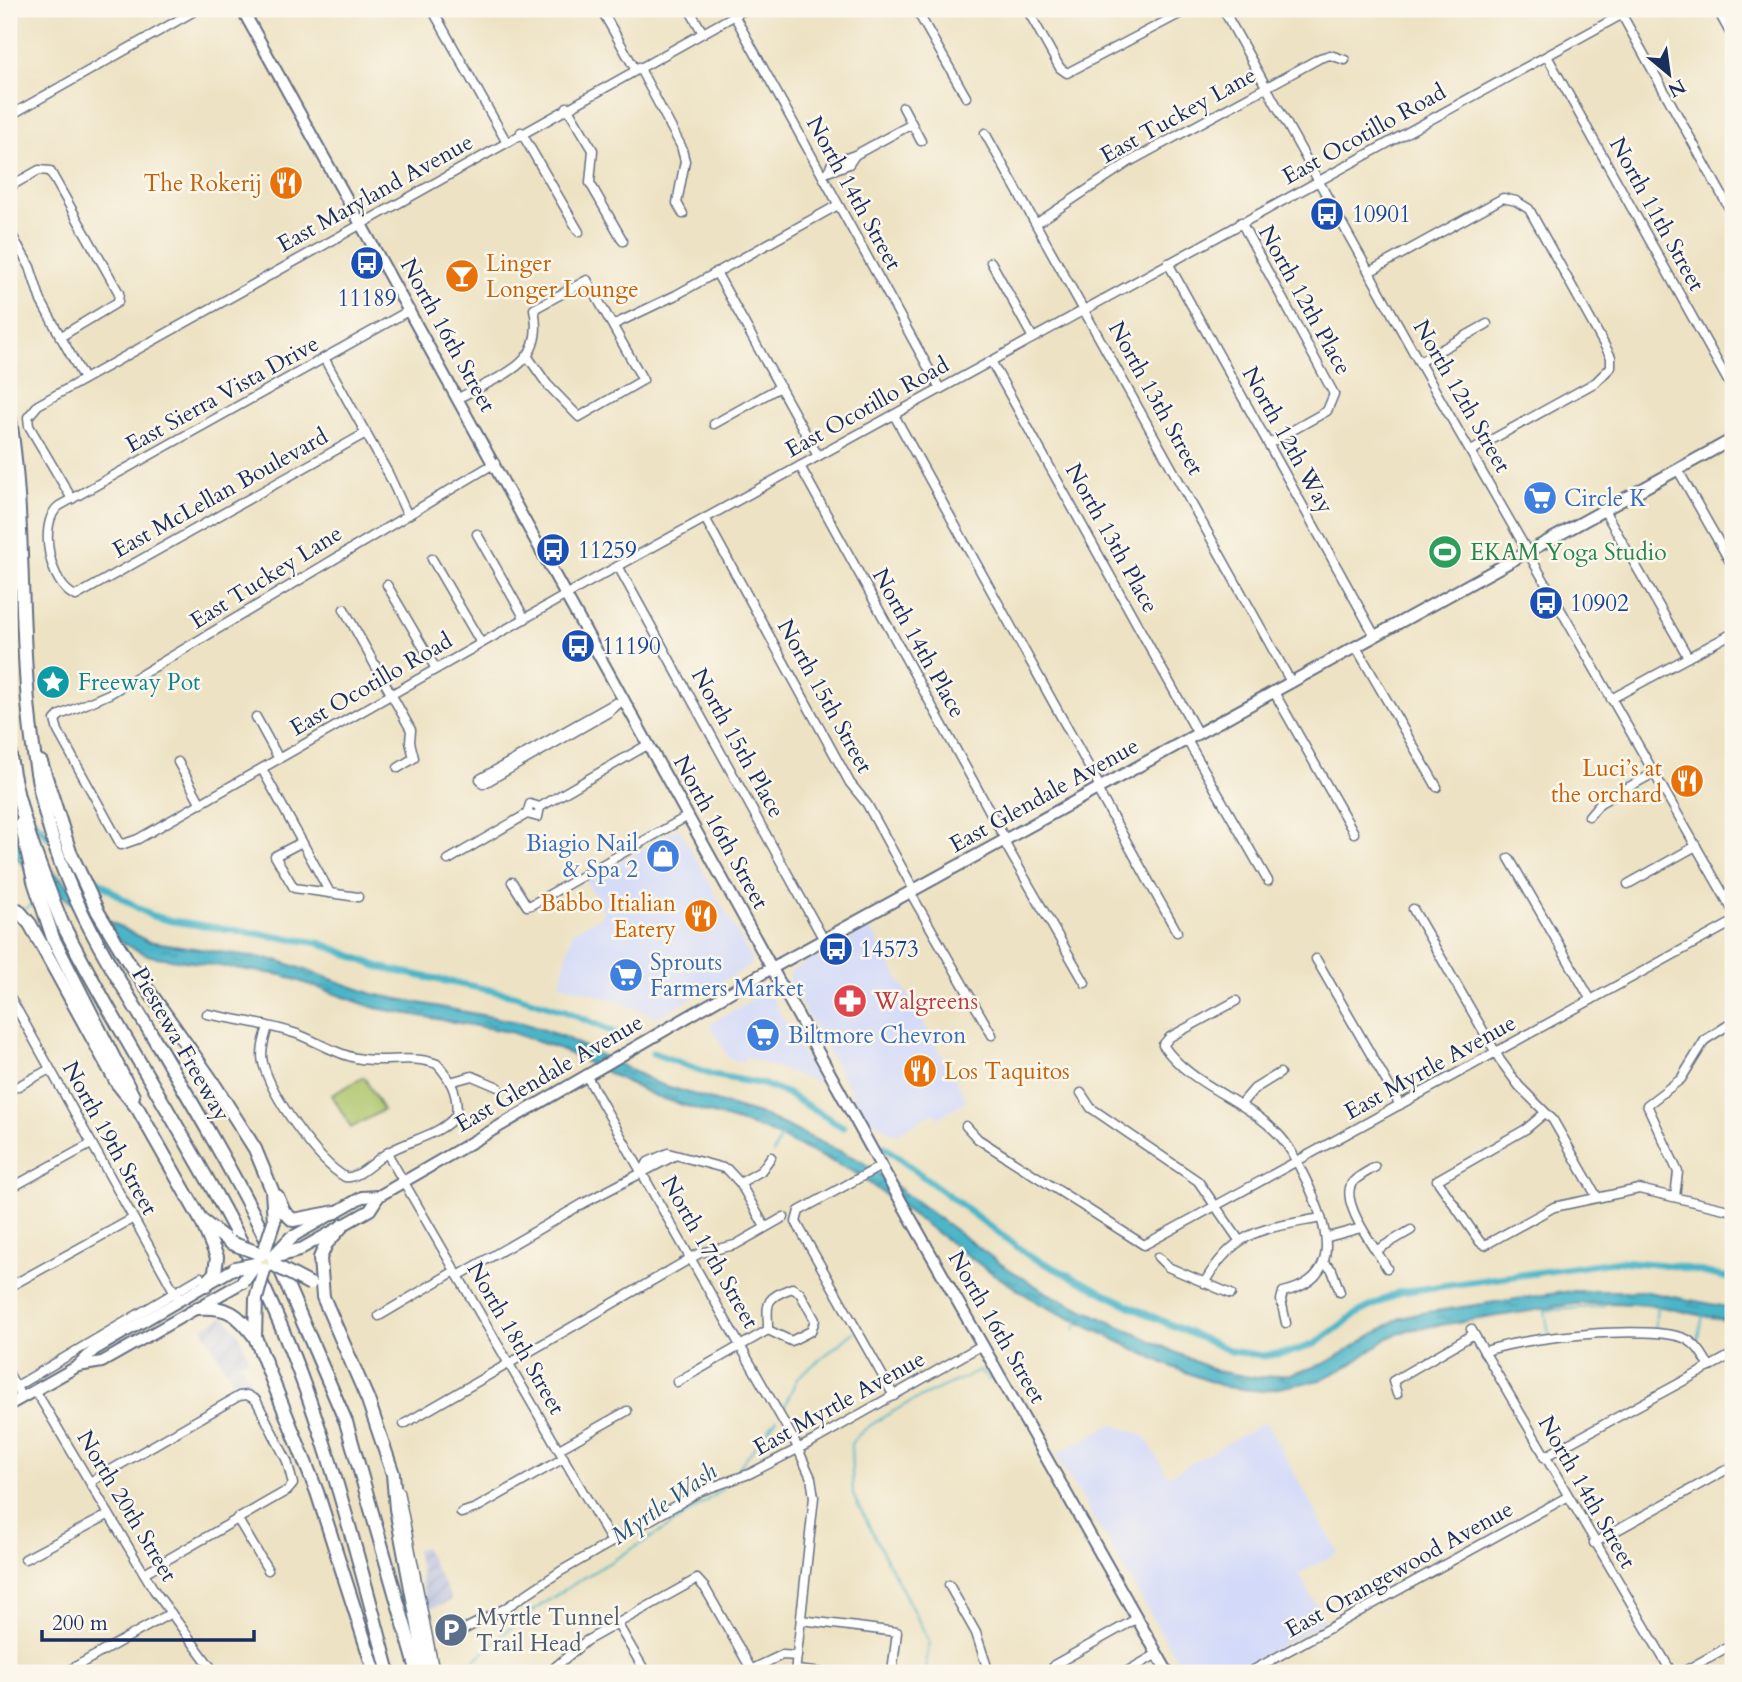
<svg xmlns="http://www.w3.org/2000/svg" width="1742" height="1682" font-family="Cardo,serif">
	<defs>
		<pattern id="industrial-furrows" width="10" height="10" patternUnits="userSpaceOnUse" patternTransform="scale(1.75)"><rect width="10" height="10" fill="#bcc3de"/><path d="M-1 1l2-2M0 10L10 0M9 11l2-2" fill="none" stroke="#a1a8c1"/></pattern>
		<pattern id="water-ripples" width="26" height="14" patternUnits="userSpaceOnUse" patternTransform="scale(1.75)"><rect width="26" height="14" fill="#4bb5c8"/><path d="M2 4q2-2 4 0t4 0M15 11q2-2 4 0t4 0" fill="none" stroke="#3e94a6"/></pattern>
	</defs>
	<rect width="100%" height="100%" fill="#fbf7ec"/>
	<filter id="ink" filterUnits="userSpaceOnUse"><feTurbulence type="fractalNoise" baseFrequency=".0143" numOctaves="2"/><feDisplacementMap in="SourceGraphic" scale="14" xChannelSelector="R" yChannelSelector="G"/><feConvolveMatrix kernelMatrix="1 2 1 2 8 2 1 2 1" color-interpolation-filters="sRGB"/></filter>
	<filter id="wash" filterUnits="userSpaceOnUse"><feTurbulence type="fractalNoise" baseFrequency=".00686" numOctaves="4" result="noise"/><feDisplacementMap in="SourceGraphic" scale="28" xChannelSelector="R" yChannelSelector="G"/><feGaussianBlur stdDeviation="1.57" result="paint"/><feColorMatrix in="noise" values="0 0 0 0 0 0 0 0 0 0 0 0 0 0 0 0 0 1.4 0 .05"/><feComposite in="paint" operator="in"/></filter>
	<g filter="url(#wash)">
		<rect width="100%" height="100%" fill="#ede2c3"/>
		<g fill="#d2d9f9">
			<polygon points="679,828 752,959 750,966 657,1018 618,1001 560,984 572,933 601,916 603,910 586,881"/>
			<polygon points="870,928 967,1100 938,1118 933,1113 895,1135 871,1119 867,1120 788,980 792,970"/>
			<polygon points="761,994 771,996 819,1083 745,1057 742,1062 729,1058 710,1024"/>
			<polygon points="1266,1422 1338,1552 1299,1574 1325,1621 1230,1673 1185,1673 1056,1454 1113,1424 1145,1437 1168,1476"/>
		</g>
		<g fill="url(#industrial-furrows)">
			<polygon points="224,1316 238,1331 249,1358 240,1363 254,1387 237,1387 202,1328"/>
			<polygon points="424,1547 452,1600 445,1604 427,1608 416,1550"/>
		</g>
		<polygon fill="#aec66c" stroke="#647a65" stroke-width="2" points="364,1077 383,1110 351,1128 332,1095"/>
		<polygon fill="url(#water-ripples)" stroke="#337293" stroke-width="2" points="9,832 109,921 147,941 280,961 373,994 523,1023 564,1037 659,1084 765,1116 861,1161 1001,1264 1047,1293 1216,1371 1256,1378 1292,1374 1326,1363 1398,1319 1422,1313 1571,1291 1642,1291 1733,1308 1733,1322 1652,1305 1613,1303 1575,1304 1408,1330 1388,1338 1352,1364 1320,1380 1262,1391 1225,1387 1172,1367 1040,1304 986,1269 854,1172 765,1130 657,1097 560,1049 510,1032 375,1008 282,975 150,956 126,945 25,867 9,849"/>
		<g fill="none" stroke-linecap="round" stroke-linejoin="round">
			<g stroke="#4bb5c8" stroke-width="2">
				<polyline points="25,909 35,902"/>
				<polyline points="773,1153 781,1136"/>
				<polyline points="1075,1330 1078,1321"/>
				<polyline points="1655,1331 1657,1305"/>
				<polyline points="1549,1334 1545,1311 1604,1306 1604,1303"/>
				<polyline points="1696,1344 1704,1312"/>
				<polyline points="782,1412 797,1378 854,1332"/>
				<polyline points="730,1478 777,1419"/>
				<path d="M463 1673C534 1591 640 1555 723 1488"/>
				<path d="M925 1673 929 1641 853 1495 851 1444C866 1418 951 1383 980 1371L988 1380 996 1376"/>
			</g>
			<g stroke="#4bb5c8" stroke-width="7">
				<polyline points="9,796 50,838"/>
				<polyline points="80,868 123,899 150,915 172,921 320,943 382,968 514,995 565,1011 625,1037"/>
				<polyline points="653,1053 713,1075 762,1084 786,1093 843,1127"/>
				<polyline points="884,1147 1028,1255 1144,1313 1231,1351 1262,1356 1291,1352 1315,1344 1356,1314 1400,1292 1620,1261 1676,1266 1733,1279"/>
			</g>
		</g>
	</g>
	<g filter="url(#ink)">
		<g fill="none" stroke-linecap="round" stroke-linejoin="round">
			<g stroke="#646e81" stroke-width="11">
				<g id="minor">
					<polyline points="432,9 506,141"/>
					<polyline points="601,9 635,69"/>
					<polyline points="689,9 703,33"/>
					<polyline points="916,9 966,97"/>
					<polyline points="1027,9 1060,68 1067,73 1189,9"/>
					<polyline points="1223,9 1419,362 1733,911"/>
					<polyline points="1717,9 1733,38"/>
					<polyline points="734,15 940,389"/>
					<polyline points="1622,15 1733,215"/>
					<polyline points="1547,56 1733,390"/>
					<polyline points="639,67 681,146 685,161 677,203 683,214"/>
					<polyline points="567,107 593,150 590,183 623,241"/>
					<polyline points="903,107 912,124"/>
					<polyline points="9,116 198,9"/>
					<polyline points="521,132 579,232"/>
					<polyline points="985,133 1291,682"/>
					<polyline points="855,155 912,124 921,141"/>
					<polyline points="822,174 849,164 855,155 832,163 829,170"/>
					<polyline points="9,187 39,170 50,171 119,293 118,302 60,337"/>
					<polyline points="1241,222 1334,394 1327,411 1268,444"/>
					<polyline points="1037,223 1129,162 1320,58 1330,55 1345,60"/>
					<polyline points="9,230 30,267 41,301 84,379"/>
					<polyline points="991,262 1033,338"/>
					<polyline points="1168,263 1375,636"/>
					<polyline points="716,272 818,456"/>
					<polyline points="1369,272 1503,198 1516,201 1529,209 1611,357 1611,367 1596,382 1471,451"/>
					<polyline points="613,325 676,295 838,205"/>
					<polyline points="324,358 388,473 407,514"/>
					<polyline points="991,361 1198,734"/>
					<polyline points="1419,362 1487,324"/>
					<path d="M459 398C501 374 546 367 534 309L587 280 643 380 579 417 547 384 528 357"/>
					<polyline points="894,415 1100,787"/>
					<polyline points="714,424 780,387"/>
					<path d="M366 433 76 596C50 587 37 523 59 506L410 310"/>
					<polyline points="495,463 109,694 60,715 55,720 58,731 121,845 138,839 580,587 1632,9"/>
					<polyline points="800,466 1005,839"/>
					<polyline points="1678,470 1733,567"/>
					<polyline points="72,499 29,426 28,417 38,405 746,9"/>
					<polyline points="1604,510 1688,657"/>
					<polyline points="705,518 850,783 867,804 914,890"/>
					<polyline points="477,534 525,619"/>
					<polyline points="432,559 481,643"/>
					<polyline points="618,566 824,940"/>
					<polyline points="387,585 436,669"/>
					<polyline points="344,609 411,730 410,742 414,758 398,768"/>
					<polyline points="1356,647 1437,787"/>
					<polyline points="1274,692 1354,833"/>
					<polyline points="1611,699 1733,633"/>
					<polyline points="256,717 279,759"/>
					<polyline points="1187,740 1268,881"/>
					<polyline points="178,762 201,804"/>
					<polyline points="262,769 330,893"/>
					<polyline points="480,779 615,703"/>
					<polyline points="483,784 609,712 624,699"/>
					<polyline points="1097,789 1177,932"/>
					<polyline points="540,807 530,804 527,814 538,817 540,807 649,744"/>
					<polyline points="1589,816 1600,803 1654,773"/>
					<polyline points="1003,840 1085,983"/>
					<polyline points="302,842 275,856 294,888 358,897"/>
					<polyline points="1509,858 1591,1000"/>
					<polyline points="448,860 527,814"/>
					<polyline points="512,882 527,906 531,905 688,816"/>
					<polyline points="1628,884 1696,846"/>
					<polyline points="910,892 992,1035"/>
					<polyline points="1413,909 1500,1060 1519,1086 1553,1120 1597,1197"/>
					<polyline points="1316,959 1400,1105"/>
					<polyline points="9,995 179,1300"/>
					<path d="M1236 1001 1170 1037 1163 1045C1189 1085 1245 1099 1278 1134 1290 1146 1298 1164 1306 1180 1326 1222 1347 1278 1283 1292L1281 1300 1286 1323"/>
					<path d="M207 1014C237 1020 268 1024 297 1034 316 1041 336 1054 356 1058 383 1064 411 1054 437 1064 450 1078 459 1096 456 1115 442 1135 408 1140 387 1153 375 1160 359 1179 345 1177 316 1160 271 1095 263 1063 260 1051 265 1038 268 1026"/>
					<polyline points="586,1075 795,1442 811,1478 814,1497 795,1673"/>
					<polyline points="450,1082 472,1076 498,1087"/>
					<polyline points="9,1091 50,1069"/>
					<polyline points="1081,1093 1091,1108 1198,1181 1239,1240"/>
					<polyline points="1241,1104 1254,1089 1280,1073"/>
					<polyline points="1545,1113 1526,1129 1437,1180 1480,1242 1485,1245 1554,1207 1639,1189 1733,1211"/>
					<polyline points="966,1126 978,1139 1144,1245 1733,922"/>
					<polyline points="387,1153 612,1542"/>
					<polyline points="881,1166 799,1211 796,1222 894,1396"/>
					<path d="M1375 1167C1367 1172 1358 1176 1352 1183 1339 1203 1377 1250 1387 1268"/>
					<polyline points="642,1173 648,1162 668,1153 727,1169 740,1183 765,1227"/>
					<polyline points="740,1183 761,1171 771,1157"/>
					<polyline points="9,1189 91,1144"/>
					<polyline points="1675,1197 1678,1172 1647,1105 1681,1079 1705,1040 1733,1022"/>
					<polyline points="1328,1237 1361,1228"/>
					<polyline points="1377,1250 1411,1230"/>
					<polyline points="1158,1257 1168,1267 1231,1294"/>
					<polyline points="1324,1263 1332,1270 1340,1292"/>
					<polyline points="458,1276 584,1203 674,1156"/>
					<path d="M1204 1283C1236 1229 1262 1229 1321 1218"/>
					<polyline points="9,1287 132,1219"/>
					<path d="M792 1288 800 1293 815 1320 811 1331 791 1341 768 1330C768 1304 762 1299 792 1288Z"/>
					<polyline points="379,1316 455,1271"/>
					<polyline points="1471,1329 1672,1673"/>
					<path d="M1484 1352C1519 1337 1653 1324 1686 1339 1698 1345 1703 1356 1710 1367"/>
					<polyline points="9,1374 22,1398"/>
					<polyline points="677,1382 768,1330"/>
					<polyline points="15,1387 201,1277"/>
					<polyline points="35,1390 154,1590 215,1673"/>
					<polyline points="1397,1394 1393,1381 1474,1334"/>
					<polyline points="404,1424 700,1253 735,1245 784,1217"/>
					<polyline points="559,1449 627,1411"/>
					<polyline points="1544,1457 1733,1354"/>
					<polyline points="90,1482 239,1396 247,1395 256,1400 287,1461 293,1484 288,1490 144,1573"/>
					<polyline points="399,1491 435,1673"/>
					<polyline points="461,1513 476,1508 564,1458"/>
					<polyline points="237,1518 268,1570"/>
					<polyline points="1594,1543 1733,1466"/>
					<polyline points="25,1559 108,1515"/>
					<polyline points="949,1585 976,1633 989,1673"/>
					<polyline points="801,1620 897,1632 892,1673"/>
					<polyline points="617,1623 646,1673"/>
					<polyline points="457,1633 504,1609 561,1571 701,1491 749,1474 813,1441 982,1345"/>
					<polyline points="1054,1665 1136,1619"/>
					<polyline points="796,1670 823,1673"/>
					<polyline points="64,1673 171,1613"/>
					<polyline points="548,1673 586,1641 697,1579 705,1588 751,1669"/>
					<polyline points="744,1673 782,1655 797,1656"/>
					<polyline points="1124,1673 1157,1654"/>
					<polyline points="1248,1673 1567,1497"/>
					<polyline points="1681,1673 1733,1644"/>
				</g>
			</g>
			<g stroke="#646e81" stroke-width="14">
				<g id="major">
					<polyline points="242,9 881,1166 1168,1673"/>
					<polyline points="292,1237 362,1197 379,1196"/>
					<polyline points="299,1250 370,1210 379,1196 772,968 1733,439"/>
					<polyline points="78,1366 102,1362 243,1282"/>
					<polyline points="9,1405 78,1366 94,1350 235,1268"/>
				</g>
			</g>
			<g stroke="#646e81" stroke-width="16">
				<g id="highway">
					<path d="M9 413C31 550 12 692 49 827 70 903 112 969 152 1035 193 1104 235 1175 270 1247"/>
					<path d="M9 749C16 808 40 868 62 923 126 1048 205 1163 265 1290 322 1413 354 1543 389 1673"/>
					<polyline points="41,762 70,852 98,912 129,963 210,1078 255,1149 272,1190 274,1221"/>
					<polyline points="21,823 34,881 53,938 133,1096"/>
					<polyline points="18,910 30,924 117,1083 138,1109 201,1220 217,1257 215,1272 206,1285"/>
					<polyline points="277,1196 284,1212 293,1220 336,1212"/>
					<polyline points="201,1220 231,1243"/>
					<polyline points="343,1225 326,1244 320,1258 323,1297 368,1400 393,1474 396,1509 427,1673"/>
					<polyline points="278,1264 346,1422 418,1673"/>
					<path d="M198 1308C228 1306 238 1314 255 1337L317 1492 375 1673"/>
					<polyline points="255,1337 256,1299"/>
				</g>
			</g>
			<use href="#minor" stroke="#fff" stroke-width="8"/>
			<use href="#major" stroke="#fff" stroke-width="10"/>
			<use href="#highway" stroke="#fff" stroke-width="12"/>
			<g stroke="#646e81" stroke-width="16" stroke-linecap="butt">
				<g id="highway-bridge">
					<polyline points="231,1243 261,1254"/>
					<polyline points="264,1252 274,1221"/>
					<polyline points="273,1257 292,1237"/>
					<polyline points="274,1257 299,1250"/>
					<polyline points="274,1265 310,1284"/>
					<polyline points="235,1268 256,1264"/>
					<polyline points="243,1282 256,1264"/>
					<polyline points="256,1299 264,1270"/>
				</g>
			</g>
			<use href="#highway-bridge" stroke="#fff" stroke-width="12"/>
		</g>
	</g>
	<defs>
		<g id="restaurant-disc" transform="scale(1.75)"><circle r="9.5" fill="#e8710a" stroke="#fbf7ec"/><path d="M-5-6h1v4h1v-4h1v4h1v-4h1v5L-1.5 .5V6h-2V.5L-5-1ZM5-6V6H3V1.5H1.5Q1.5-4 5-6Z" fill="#fff"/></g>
		<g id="bus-disc" transform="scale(1.75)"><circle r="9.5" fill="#1a4fb4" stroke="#fbf7ec"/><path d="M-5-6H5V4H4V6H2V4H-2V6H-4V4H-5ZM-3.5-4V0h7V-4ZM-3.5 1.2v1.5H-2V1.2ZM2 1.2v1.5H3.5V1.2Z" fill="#fff"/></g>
		<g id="bar-disc" transform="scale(1.75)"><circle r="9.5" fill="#e8710a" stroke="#fbf7ec"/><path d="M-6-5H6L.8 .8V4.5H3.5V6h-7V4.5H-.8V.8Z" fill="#fff"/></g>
		<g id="supermarket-disc" transform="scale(1.75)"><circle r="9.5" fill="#3f7fe0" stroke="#fbf7ec"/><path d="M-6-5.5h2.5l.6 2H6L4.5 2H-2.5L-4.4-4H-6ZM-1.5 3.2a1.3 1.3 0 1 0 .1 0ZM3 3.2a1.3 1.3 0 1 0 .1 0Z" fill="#fff"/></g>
		<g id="stadium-disc" transform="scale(1.75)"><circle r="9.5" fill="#2e9e5b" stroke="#fbf7ec"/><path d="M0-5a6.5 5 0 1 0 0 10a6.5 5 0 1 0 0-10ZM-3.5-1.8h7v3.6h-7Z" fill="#fff"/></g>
		<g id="sight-disc" transform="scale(1.75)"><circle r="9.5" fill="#0f9aa8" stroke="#fbf7ec"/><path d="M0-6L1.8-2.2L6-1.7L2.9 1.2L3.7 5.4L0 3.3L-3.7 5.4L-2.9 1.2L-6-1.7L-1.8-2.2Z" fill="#fff"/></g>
		<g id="shop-disc" transform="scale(1.75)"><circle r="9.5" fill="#3f7fe0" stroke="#fbf7ec"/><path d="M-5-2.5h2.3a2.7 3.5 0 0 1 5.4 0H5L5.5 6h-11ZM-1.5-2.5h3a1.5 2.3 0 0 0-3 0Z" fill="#fff"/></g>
		<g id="pharmacy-disc" transform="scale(1.75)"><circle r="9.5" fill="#e0444e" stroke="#fbf7ec"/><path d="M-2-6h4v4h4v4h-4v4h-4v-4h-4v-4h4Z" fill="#fff"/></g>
		<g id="parking-disc" transform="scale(1.75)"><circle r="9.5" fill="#5c6f8a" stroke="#fbf7ec"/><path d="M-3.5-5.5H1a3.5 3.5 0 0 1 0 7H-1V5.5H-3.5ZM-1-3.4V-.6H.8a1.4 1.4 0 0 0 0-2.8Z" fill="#fff"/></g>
	</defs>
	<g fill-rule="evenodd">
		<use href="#restaurant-disc" x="286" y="183"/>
		<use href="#bus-disc" x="1327" y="214"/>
		<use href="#bus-disc" x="367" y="263"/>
		<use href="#bar-disc" x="462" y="276"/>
		<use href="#supermarket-disc" x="1540" y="498"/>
		<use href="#bus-disc" x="553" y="550"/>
		<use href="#stadium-disc" x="1445" y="552"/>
		<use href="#bus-disc" x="1546" y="603"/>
		<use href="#bus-disc" x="578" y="646"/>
		<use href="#sight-disc" x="53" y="682"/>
		<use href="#restaurant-disc" x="1687" y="781"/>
		<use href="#shop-disc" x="663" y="856"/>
		<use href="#restaurant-disc" x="701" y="916"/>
		<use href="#bus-disc" x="836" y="949"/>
		<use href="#supermarket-disc" x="626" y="975"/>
		<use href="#pharmacy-disc" x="850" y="1001"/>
		<use href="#supermarket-disc" x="763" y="1035"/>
		<use href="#restaurant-disc" x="920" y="1071"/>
		<use href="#parking-disc" x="451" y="1630"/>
	</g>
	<g text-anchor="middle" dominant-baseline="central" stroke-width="5" stroke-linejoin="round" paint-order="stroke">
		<g font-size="23" fill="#1b2f5e" stroke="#fbf7ec">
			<text transform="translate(1178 115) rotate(-29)">East Tuckey Lane</text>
			<text transform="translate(1364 134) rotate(-29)">East Ocotillo Road</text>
			<text transform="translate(375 193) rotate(-29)">East Maryland Avenue</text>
			<text transform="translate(854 193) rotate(61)">North 14th Street</text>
			<text transform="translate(1657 214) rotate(61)">North 11th Street</text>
			<text transform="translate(1305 300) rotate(61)">North 12th Place</text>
			<text transform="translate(448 335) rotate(61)">North 16th Street</text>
			<text transform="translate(222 394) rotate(-29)">East Sierra Vista Drive</text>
			<text transform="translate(1462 396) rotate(60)">North 12th Street</text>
			<text transform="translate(1156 398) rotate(61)">North 13th Street</text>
			<text transform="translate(867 407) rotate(-29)">East Ocotillo Road</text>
			<text transform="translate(1288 440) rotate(61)">North 12th Way</text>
			<text transform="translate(220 493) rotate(-29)">East McLellan Boulevard</text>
			<text transform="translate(1112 538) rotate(61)">North 13th Place</text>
			<text transform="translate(266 577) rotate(-32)">East Tuckey Lane</text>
			<text transform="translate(919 643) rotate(61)">North 14th Place</text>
			<text transform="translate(371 684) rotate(-30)">East Ocotillo Road</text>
			<text transform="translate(825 696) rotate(61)">North 15th Street</text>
			<text transform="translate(738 743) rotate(61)">North 15th Place</text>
			<text transform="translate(1044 795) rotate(-29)">East Glendale Avenue</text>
			<text transform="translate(721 832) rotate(61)">North 16th Street</text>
			<text transform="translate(181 1044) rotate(60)">Piestewa Freeway</text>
			<text transform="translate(1430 1067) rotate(-29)">East Myrtle Avenue</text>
			<text transform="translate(549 1073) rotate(-30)">East Glendale Avenue</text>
			<text transform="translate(110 1138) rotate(61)">North 19th Street</text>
			<text transform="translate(710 1252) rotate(60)">North 17th Street</text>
			<text transform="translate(997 1327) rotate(60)">North 16th Street</text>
			<text transform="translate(516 1338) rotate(60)">North 18th Street</text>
			<text transform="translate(839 1403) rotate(-29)">East Myrtle Avenue</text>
			<text transform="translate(1587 1492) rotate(60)">North 14th Street</text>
			<text transform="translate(127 1506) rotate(59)">North 20th Street</text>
			<text transform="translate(1399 1569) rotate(-29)">East Orangewood Avenue</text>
		</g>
		<g font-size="23" fill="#c56008" stroke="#fbf7ec" text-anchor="end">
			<text x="262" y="183">The Rokerij</text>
			<text x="486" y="263" text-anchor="start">Linger<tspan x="486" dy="26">Longer Lounge</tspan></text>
			<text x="1662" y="768">Luci’s at<tspan x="1662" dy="26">the orchard</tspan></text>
			<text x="676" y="903">Babbo Itialian<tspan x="676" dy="26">Eatery</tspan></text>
			<text x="944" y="1071" text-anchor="start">Los Taquitos</text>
		</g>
		<g font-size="23" fill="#164399" stroke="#fbf7ec" text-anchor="start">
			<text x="1352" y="214">10901</text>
			<text x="367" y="298" text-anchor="middle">11189</text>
			<text x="578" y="550">11259</text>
			<text x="1570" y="603">10902</text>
			<text x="602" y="646">11190</text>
			<text x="860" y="949">14573</text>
		</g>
		<g font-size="23" fill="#366cbe" stroke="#fbf7ec" text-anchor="start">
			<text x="1564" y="498">Circle K</text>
			<text x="638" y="843" text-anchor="end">Biagio Nail<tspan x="638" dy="26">&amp; Spa 2</tspan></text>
			<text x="650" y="962">Sprouts<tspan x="650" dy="26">Farmers Market</tspan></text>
			<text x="788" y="1035">Biltmore Chevron</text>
		</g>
		<g font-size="23" fill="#27864d" stroke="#fbf7ec" text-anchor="start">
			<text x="1470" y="552">EKAM Yoga Studio</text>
		</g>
		<g font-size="23" fill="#0d838f" stroke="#fbf7ec" text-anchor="start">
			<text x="78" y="682">Freeway Pot</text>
		</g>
		<g font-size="23" fill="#be3a42" stroke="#fbf7ec" text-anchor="start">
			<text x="874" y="1001">Walgreens</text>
		</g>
		<g font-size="23" fill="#4e5e75" stroke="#fbf7ec" text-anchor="start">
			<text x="476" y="1617">Myrtle Tunnel<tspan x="476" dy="26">Trail Head</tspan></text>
		</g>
		<g font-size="24" font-style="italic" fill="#29577e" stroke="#fbf7ec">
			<text transform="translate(664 1504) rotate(-35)">Myrtle Wash</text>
		</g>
	</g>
	<rect width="1742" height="1682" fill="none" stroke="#fbf7ec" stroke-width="35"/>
	<g transform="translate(1669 74) rotate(151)" stroke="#fbf7ec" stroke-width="5" paint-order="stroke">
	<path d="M0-5L12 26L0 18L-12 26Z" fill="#1b2f5e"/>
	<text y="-10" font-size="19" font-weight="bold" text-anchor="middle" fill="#1b2f5e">N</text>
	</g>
	<path d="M42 1630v10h212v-10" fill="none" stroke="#1b2f5e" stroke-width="3.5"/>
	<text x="52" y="1630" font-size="21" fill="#1b2f5e" stroke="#fbf7ec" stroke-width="5" paint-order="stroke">200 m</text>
</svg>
